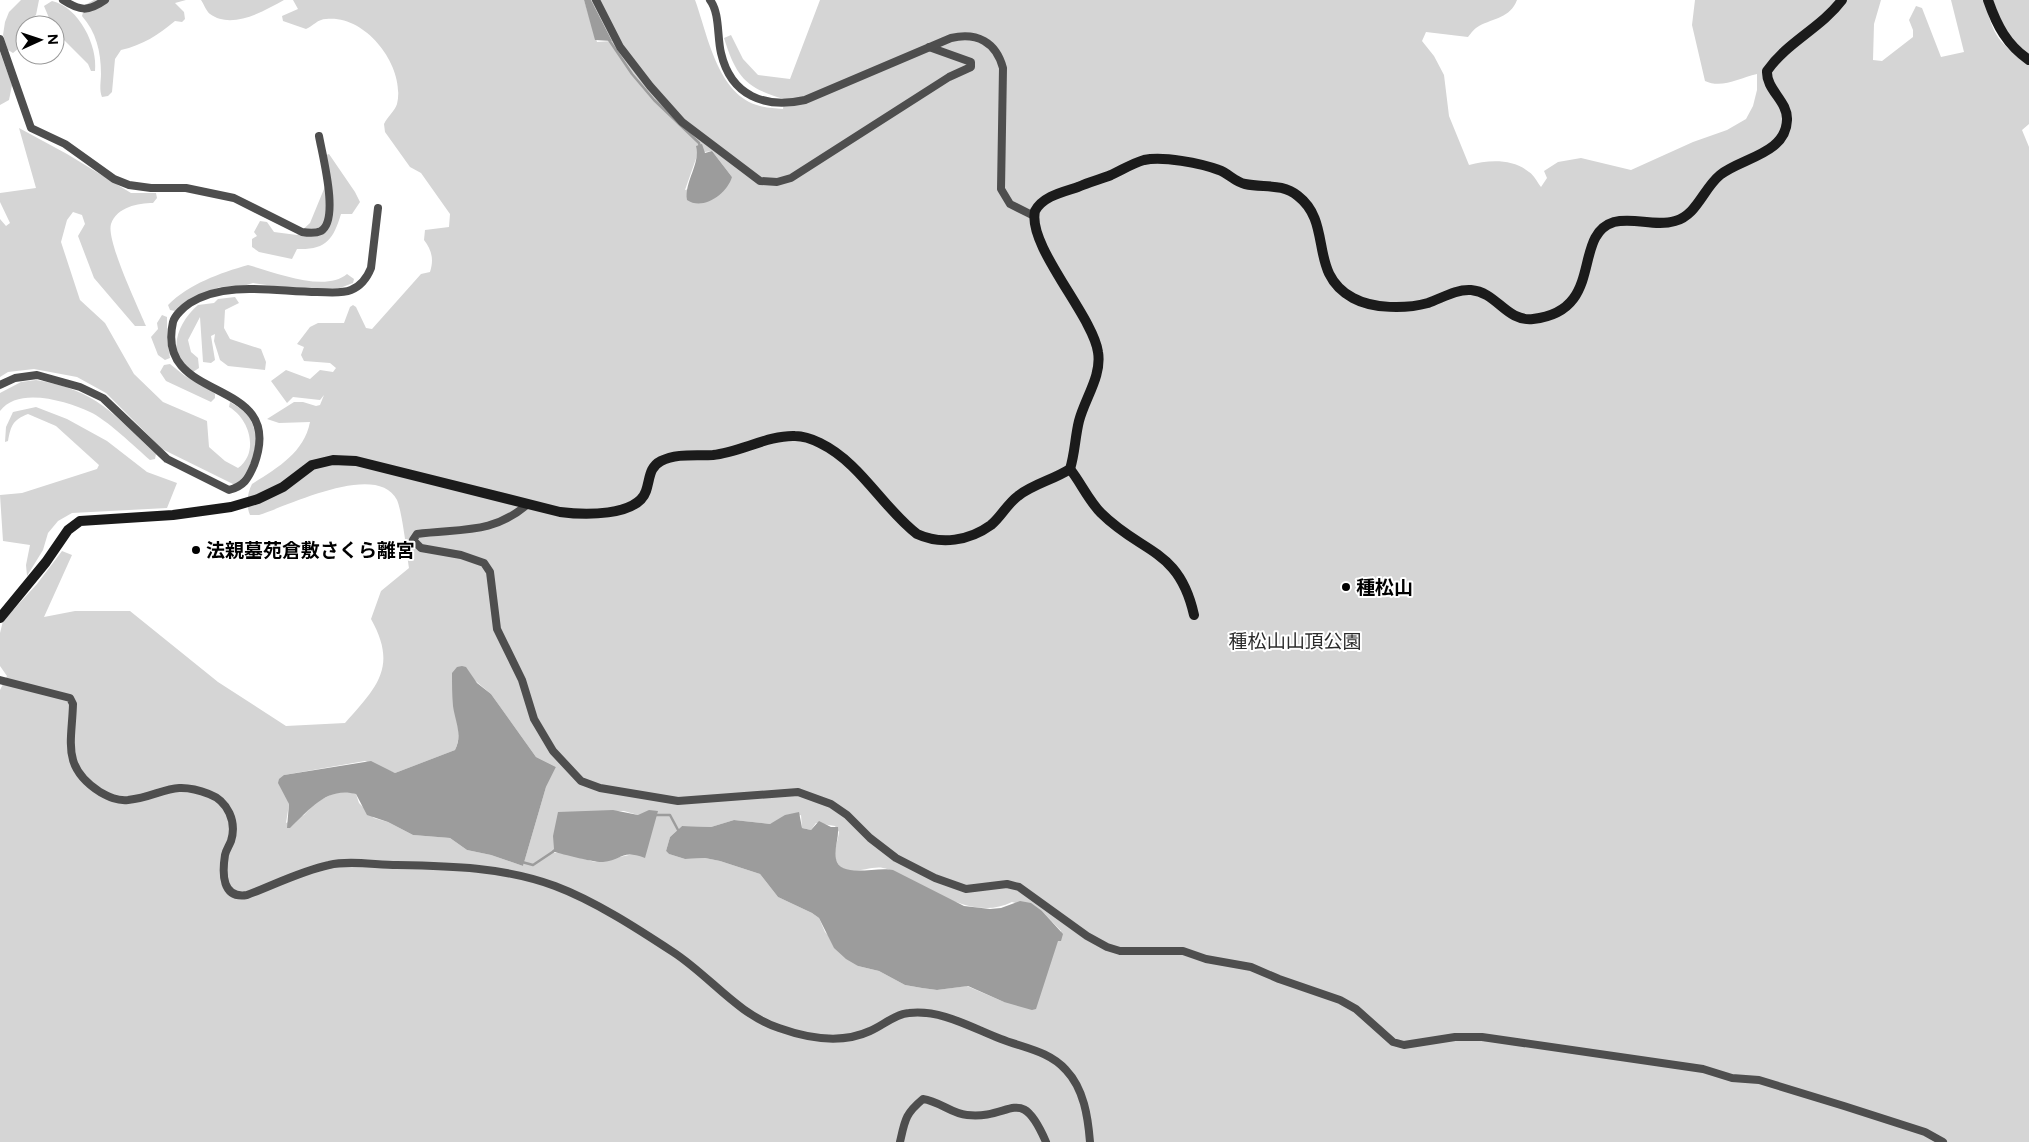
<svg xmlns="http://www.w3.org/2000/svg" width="2029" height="1142" font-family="Figtree,'Noto Sans JP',sans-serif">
	<rect width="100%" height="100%" fill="#fff"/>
	<g fill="#d5d5d5" fill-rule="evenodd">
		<polygon points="21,0 39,0 36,15 22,28 19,48 13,53 8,50 3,35 5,22 9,12"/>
		<path d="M94 0H186L175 3 184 12 185 19 182 22 175 21C158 35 143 45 121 50L115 59 112 92 108 96 102 97C99 90 101 81 101 74 101 51 96 32 82 16L85 5Z"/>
		<path d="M201 0H284C264 11 232 30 210 14 206 11 204 4 201 0Z"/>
		<path d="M293 0H584L597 42 612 41 591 0H695C708 35 717 95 760 106 767 108 775 108 783 109L784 99C745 88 736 76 724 38L731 35 743 59 758 75 790 79 820 0H1517C1510 18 1494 18 1479 26 1475 28 1471 33 1468 37L1426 32 1422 41 1434 56 1444 75 1449 116 1469 165C1488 160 1512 158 1529 172 1534 175 1537 182 1541 187L1547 178 1544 171 1558 162 1581 158 1631 170 1693 142 1727 130 1746 119 1753 106 1757 90V74C1739 78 1722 89 1705 81L1692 25 1695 0H1881L1874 24 1873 60 1882 61 1913 37V30L1909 20 1916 6 1922 8 1941 57 1964 52 1951 0H1985C1993 38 1999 42 2029 65V124L2022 130 2029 147V1142H0V690L7 676 0 666V633L3 621 37 584 62 551 72 555 44 617 75 611H130L218 682 286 726 345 723C377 687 398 667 371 619L381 591 409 568C407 554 402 511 397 500 377 461 288 506 259 515H250C246 506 247 493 252 484 277 468 304 453 310 422L279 423 267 419 294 402H303L316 406 320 405 324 395 320 400 293 397 287 403 271 381 286 370 310 379 320 370 333 372 336 368 330 363 304 361 301 355 304 347 297 344 310 327 318 323H344L350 307 353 305 356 307 366 328 372 329 421 274 430 272C434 260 432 250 424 240L425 230 449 227 450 214 421 173 410 167 385 132 384 124C387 117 395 111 397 104 406 67 366 14 326 19 318 19 313 26 306 29L283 21 282 16 298 9ZM712 151 732 177 685 190 698 153ZM472 678 491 694 536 757 556 767 546 787 523 866 491 855 467 850 450 838 413 835 388 822 374 818 359 803 356 794 345 791 334 793 315 803 304 815 286 823 289 804 284 775 365 761 395 773 455 750C463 734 455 717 453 701ZM597 811H624L638 815 634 854 595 862 560 852 554 853 562 812 577 813ZM801 815 802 828 811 830 816 823 835 826 839 832C838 842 831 856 839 865 849 878 870 865 883 868 890 869 898 875 904 878 937 893 976 920 1012 902L1042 911 1061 931V933L1004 1002 967 986 937 990 922 988 905 985 879 971 858 966 825 932 819 918 812 913 778 897 760 874 720 861 705 858 685 859 669 854 666 851 670 837 682 826 711 827 734 820 770 824Z"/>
		<path d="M1993 0H2029V55C2009 41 2001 22 1993 0Z"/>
		<path d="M52 1C79 7 98 46 95 71H91L88 64 55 31V25H52L44 6Z"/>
		<polygon points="0,52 12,85 9,100 0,105"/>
		<path d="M19 128 67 154 131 193H156L157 198 153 203C138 203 117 207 111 224 106 240 138 307 146 326H135L94 278 78 236 85 224 82 215 73 212 67 220 61 242 80 300 105 323 134 374 163 402 207 421 209 447 225 461 238 468C260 452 249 418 229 407L230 402C238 407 247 412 251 421 262 441 252 472 235 485L162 449 106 393 77 377 34 369 8 372 0 377V219L6 226 10 223 0 202V193L36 188Z"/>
		<path d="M329 154 355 192 360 202 352 214H341C333 240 326 250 297 249L292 259 259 252 252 247V239L257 236 254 232 260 221 267 222 274 232 297 235 310 223 324 189 329 174 326 155Z"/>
		<path d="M248 265C274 272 325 293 347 274L354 279 353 283 340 288 303 290 253 283 243 286 220 287 199 295 175 311 170 310 168 305C189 284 220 273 248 265Z"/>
		<path d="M235 297 239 303 225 310 224 328 230 339 261 349 266 362 265 370 228 366 220 360 214 341 215 334 211 336 215 360 211 363 203 362 200 317 188 340 191 352 198 358 199 368 193 372C164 355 178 322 198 305L214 303 218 299Z"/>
		<polygon points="162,315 167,317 167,339 170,358 165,360 158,355 151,337 158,329 157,323"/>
		<polygon points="170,364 185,376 211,390 215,394 215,398 211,402 166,381 160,372 164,365"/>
		<path d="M36 380C97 390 113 414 156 454L155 459 150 460C135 447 106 419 90 412 67 401 18 386 0 411V393L21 382Z"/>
		<path d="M36 407 67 419 107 441 147 472 177 483 167 508 72 513 58 521 48 533 43 550 27 576 26 565 30 545 3 541 0 495 22 493 97 469 99 465 56 426 28 414C13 420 11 425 8 441L5 442 6 427 13 412Z"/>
	</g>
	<g fill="#9c9c9c">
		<polygon points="584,0 591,0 612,41 595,40"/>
		<path d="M702 144 705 153 712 151 732 177C727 194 703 211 687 200 684 182 701 163 696 146Z"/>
		<path d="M462 666 466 667 477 683 491 694 536 757 556 767 546 787 523 866 491 855 467 850 450 838 413 835 388 822 367 815 356 794C327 786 309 810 290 828H287L289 804 278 783 279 779 284 775 371 761 395 773 455 750C463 735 455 721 453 706 452 695 452 684 452 673L457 667Z"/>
		<path d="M613 810 638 815 649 810 658 811 645 858C621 849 623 860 603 862 596 863 557 853 552 851L554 849 553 836 558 812Z"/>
		<path d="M799 812 802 828 811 830 819 821 831 827H838C839 838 834 848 836 859 840 879 877 866 893 870L964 906 990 909 1001 908 1020 901 1031 903 1042 911 1063 934 1061 941H1058L1036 1009 1032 1010 1004 1002 968 986 937 990 922 988 905 985 879 971 858 966 846 959 834 948 819 918 812 913 778 897 760 874 720 861 705 858 685 859 669 854 666 851 670 837 682 826 711 827 734 820 770 824 785 815Z"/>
	</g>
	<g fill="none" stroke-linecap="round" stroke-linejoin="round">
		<g stroke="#9c9c9c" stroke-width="2.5">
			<polyline points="609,40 632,74 654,100 699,143 700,147"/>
			<polyline points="656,815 670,815 678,830"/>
			<polyline points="522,862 533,865 554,851"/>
		</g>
		<g stroke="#4e4e4e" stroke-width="8">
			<path d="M63 0C80 11 88 12 105 0"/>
			<polyline points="596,0 620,47 650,86 682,122 760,181 777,182 791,178 949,77 971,67 971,62 929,47"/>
			<path d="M710 0C720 13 717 37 721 53 731 96 765 109 805 100L951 38C977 32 996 42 1003 68L1001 189 1010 204 1034 216"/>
			<path d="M0 39 31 128 65 144 114 179 129 185 151 188H186L234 198 302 232C308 233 315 234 321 231 340 220 322 154 319 136"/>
			<path d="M0 385 15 378 37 375 80 387 103 398 167 459 229 490C244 486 248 479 254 465 288 374 154 406 173 322 175 315 184 307 190 303 226 280 278 292 317 292 328 292 341 294 351 290 361 286 367 278 371 268L378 208"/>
			<path d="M528 504C492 535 460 528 417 534L413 540 421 548 461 555 484 563 490 572 497 629 522 680 534 719 553 751 581 781 600 788 678 801 798 792 831 804 847 815 870 838 896 858 935 878 966 889 1007 884 1019 887 1087 936 1107 947 1120 951H1183L1206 959 1251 967 1279 979 1340 1000 1356 1009 1393 1042 1404 1045 1455 1037H1482L1703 1069 1732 1078 1759 1080 1844 1106 1925 1132 1943 1142"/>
			<path d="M0 680 70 698 73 704C72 742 61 767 100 792 109 797 117 801 128 800 163 796 171 779 209 794 228 801 237 822 231 841 229 846 226 850 225 855 222 874 222 899 247 895 274 885 301 871 329 865 349 860 376 865 397 865 450 866 504 867 555 886 595 901 638 929 673 952 710 976 737 1014 779 1028 807 1038 842 1044 870 1031 882 1026 895 1014 909 1013 941 1009 972 1028 1001 1039 1024 1048 1049 1051 1066 1070 1084 1089 1088 1117 1090 1142"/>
			<path d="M900 1142C905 1120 905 1114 923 1099 939 1101 952 1114 967 1115 1012 1120 1020 1082 1046 1142"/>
		</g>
		<g stroke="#1b1b1b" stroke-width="10">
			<path d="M1988 0C1997 26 2007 45 2029 60"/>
			<path d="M1070 469C1081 483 1089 501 1101 513 1142 554 1179 548 1194 615"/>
			<path d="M0 618 46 562 68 530 80 521 173 515 231 507 258 499 283 487 312 465 333 460 356 461 560 512C583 515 637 517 646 491 650 479 649 467 661 461 677 453 696 456 713 455 740 452 769 435 795 436 803 436 812 439 820 443 861 463 882 507 917 534 941 545 969 541 991 525 1001 517 1007 504 1018 496 1033 484 1053 480 1070 469 1075 453 1075 437 1079 421 1085 398 1102 376 1098 352 1093 316 1027 246 1035 211 1043 196 1063 192 1078 187 1089 182 1101 179 1111 175 1122 170 1133 163 1144 160 1163 156 1200 163 1219 170 1228 173 1235 182 1245 184 1264 188 1282 183 1298 196 1334 224 1307 273 1353 298 1373 309 1406 309 1428 303 1442 298 1456 289 1471 290 1497 292 1506 322 1533 319 1606 311 1571 235 1614 222 1634 217 1655 227 1675 221 1697 215 1703 189 1720 175 1741 158 1786 154 1787 120 1788 101 1766 90 1767 71 1787 42 1821 28 1842 0"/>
		</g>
	</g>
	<g fill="#000" stroke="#fff" stroke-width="2">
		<circle cx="196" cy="550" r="5"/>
		<circle cx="1346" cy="587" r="5"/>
	</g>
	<g text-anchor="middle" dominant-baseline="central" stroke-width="4" stroke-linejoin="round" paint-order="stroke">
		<g font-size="19" font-weight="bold" fill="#000" stroke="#fff" text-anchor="start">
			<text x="206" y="550">法親墓苑倉敷さくら離宮</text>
			<text x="1356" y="587">種松山</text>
		</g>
		<g font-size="19" fill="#2c2c2c" stroke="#fff">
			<text x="1295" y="641">種松山山頂公園</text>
		</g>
	</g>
	<g transform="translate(40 40) rotate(87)"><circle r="24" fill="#ffffff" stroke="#999999"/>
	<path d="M0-4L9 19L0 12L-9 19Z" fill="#000000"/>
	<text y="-8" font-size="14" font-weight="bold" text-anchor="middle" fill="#000000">N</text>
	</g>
</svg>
